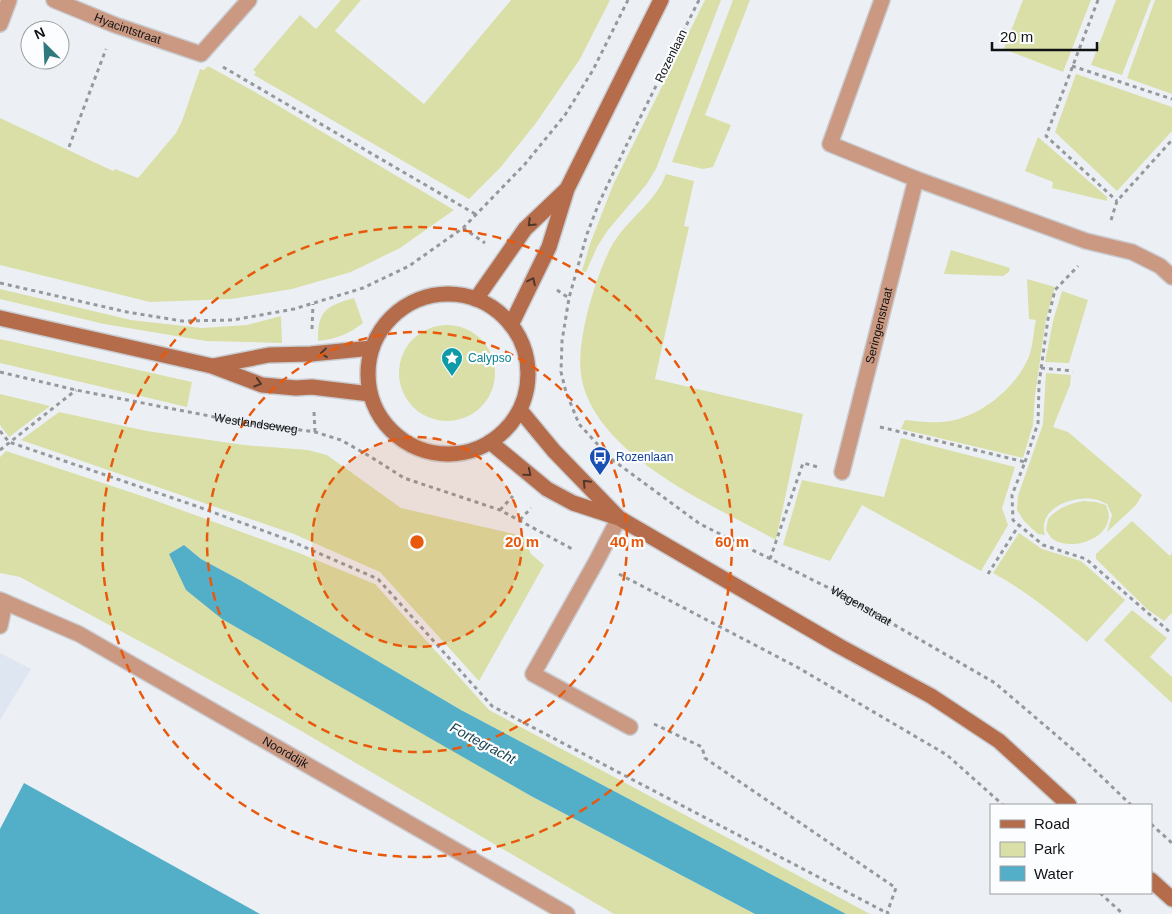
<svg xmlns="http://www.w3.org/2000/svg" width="1172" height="914" font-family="Helvetica,sans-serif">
	<rect width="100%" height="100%" fill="#ecf0f5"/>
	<polygon fill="#dde6f1" points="0,653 31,669 0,720"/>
	<g fill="#d9dfa7">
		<polygon points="341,0 361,0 335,31 424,104 511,0 610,0 580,59 536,123 500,168 469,199 254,75 256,72 253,70 300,15 316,29"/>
		<polygon points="705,0 721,0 656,169 646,185 608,230 597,247 586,272 582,271 590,244 613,185"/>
		<polygon points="733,0 750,0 705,115 731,125 713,167 703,169 672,162"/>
		<polygon points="1023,0 1091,0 1063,72 1004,49"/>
		<polygon points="1116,0 1151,0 1122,75 1091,65"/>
		<polygon points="1155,0 1172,0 1172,94 1127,78"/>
		<polygon points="208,66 255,92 454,210 400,248 351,272 292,289 231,299 150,302 0,265 0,118 113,171 115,169 138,178 176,133 182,121 200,69 204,70"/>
		<polygon points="1076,74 1172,107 1172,131 1117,191 1055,132"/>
		<polygon points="1038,137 1107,197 1107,201 1052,188 1053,182 1025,171"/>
		<path d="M666 174 694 181 684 226 689 227 655 379 803 414 776 540C714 506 604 459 583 385 577 362 582 336 587 314 593 291 600 270 610 249 624 221 655 204 666 174Z"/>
		<polygon points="951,250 1010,268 1009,272 1003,276 944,274"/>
		<path d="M1027 279 1055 287 1046 319 1035 395 1033 425 1023 458 901 429 905 420C921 422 939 424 955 420 985 412 1013 389 1027 361 1033 350 1033 333 1036 320L1029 319Z"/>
		<polygon points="0,289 131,320 202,328 247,325 281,316 282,343 206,341 104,324 0,299"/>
		<polygon points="1062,291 1088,300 1069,363 1045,362 1053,321"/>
		<path d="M354 298 363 323C349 334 336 339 318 341 317 310 327 306 354 298Z"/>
		<circle cx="447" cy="373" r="48"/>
		<polygon points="0,339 192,382 187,407 0,363"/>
		<path d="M1046 373 1071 375 1070 385 1053 427 1068 432 1142 495 1136 505 1107 532 1112 515 1107 504C1102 502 1098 499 1092 499 1071 496 1037 509 1045 535L1038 534 1024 521 1017 510 1018 496 1043 424Z"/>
		<polygon points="0,394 50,406 9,437 0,425"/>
		<polygon points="59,412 147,431 244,445 308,450 327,455 401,508 523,536 531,554 544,565 479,681 380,572 294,534 21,440"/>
		<polygon points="901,438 1015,467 1002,508 1008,525 981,571 862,505 830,561 783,545 802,480 884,497"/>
		<polygon points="6,451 151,499 299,553 375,584 489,710 870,914 846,914 461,710 240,580 201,559 184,545 169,554 531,796 755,914 614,914 284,721 154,649 20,577 0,573 0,457"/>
		<path d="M1083 501 1096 502 1106 505C1108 511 1110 515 1108 521 1103 541 1071 550 1054 540 1051 538 1048 533 1046 530L1048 519C1058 508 1068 504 1083 501Z"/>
		<polygon points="1132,521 1170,556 1172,553 1172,613 1164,621 1147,609 1096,559 1096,554"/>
		<path d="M1019 533 1042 549 1081 561 1125 600 1087 642C1057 616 1028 592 993 573Z"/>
		<polygon points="1132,610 1167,638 1150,657 1172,677 1172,703 1104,640"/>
	</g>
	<g fill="#53aec8">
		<polygon points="184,545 201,559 240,580 461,710 846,914 755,914 531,796 222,619 186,590 169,554"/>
		<polygon points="24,783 260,914 0,914 0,829"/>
	</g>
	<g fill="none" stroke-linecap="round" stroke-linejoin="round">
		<g stroke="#c9ccd1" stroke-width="18">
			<g id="street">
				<path id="s3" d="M54 0 115 25 201 54 249 0"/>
				<polyline points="0,24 9,0"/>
				<polyline points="916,179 1086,241 1132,252 1160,266 1172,277"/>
				<path id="s4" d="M842 472 916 179 830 144 882 0"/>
				<polyline points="619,518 596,562 533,674 630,727"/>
				<path id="s5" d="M0 600 79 634 567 914"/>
				<polyline points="0,626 5,602"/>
			</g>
		</g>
		<g stroke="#c9ccd1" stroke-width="18">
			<g id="secondary">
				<circle cx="448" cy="374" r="80"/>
				<polyline points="476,299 525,229 566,190"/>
				<polyline points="0,318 212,366 262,385 296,388 312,387 370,394"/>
				<polyline points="511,325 549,247 567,189 661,0"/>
				<polyline points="213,366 269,355 311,354 372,348"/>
				<polyline points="520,410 554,451 618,517"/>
				<polyline points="490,442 547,489 573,503 619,518 839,646 931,696 999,741 1069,805"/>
				<polyline points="1151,880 1172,899"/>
			</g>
		</g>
		<g stroke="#96999c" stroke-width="3" stroke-dasharray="4 4" stroke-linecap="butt">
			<path id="s1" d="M699 0 627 144 599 203 587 234 569 298 562 341 561 372 566 392 579 424 610 458 700 524 841 594 995 683 1077 753 1131 805"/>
			<polyline points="1098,0 1046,136 1117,201"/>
			<polyline points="1072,66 1172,99"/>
			<polyline points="223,67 477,215"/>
			<polyline points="69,147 106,49"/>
			<polyline points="1111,220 1117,201 1172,140"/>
			<polyline points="463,228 485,243"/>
			<polyline points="0,283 127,312 182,321 233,320 294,309 363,288 409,266 463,228 525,164 565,115 593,70 628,0"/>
			<polyline points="557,290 569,298"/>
			<polyline points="312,329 313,304"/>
			<polyline points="1041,368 1073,371"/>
			<path id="s2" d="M0 372 76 390 230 420 315 432 341 440 371 457 404 478 500 510 574 550"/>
			<polyline points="314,412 315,432"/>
			<polyline points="880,427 1025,462 1012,495 1013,520 1043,545 1086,559 1172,634"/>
			<polyline points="0,431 9,442 196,506 286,539 378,579 492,706 889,914"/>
			<polyline points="0,450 76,390"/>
			<polyline points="1025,462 1038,423 1039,384 1048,319 1055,290 1078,266"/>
			<polyline points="500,510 513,496"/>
			<polyline points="520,520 531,508"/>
			<polyline points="770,559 803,463 818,467"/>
			<polyline points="619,574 797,667 947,755 1003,805"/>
			<polyline points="988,574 1019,525"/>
			<polyline points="654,724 702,747 705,758 896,888 887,913"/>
			<polyline points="1151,824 1172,843"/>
			<polyline points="1100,893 1123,914"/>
		</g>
		<use href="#street" stroke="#cb9881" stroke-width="15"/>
		<use href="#secondary" stroke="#b56c4a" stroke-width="15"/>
	</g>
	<defs><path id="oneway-chevron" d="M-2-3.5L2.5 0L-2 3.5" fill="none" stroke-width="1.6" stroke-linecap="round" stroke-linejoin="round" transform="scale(1.25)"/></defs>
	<g stroke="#523629">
		<use href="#oneway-chevron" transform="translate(531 223) rotate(136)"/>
		<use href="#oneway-chevron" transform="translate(532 281) rotate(-64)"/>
		<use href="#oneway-chevron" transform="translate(324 353) rotate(174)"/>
		<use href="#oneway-chevron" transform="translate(258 383) rotate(17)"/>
		<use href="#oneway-chevron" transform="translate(528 473) rotate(39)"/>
		<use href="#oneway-chevron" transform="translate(586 483) rotate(-133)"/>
	</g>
	<circle cx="417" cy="542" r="105" fill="#e8590c" fill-opacity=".12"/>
	<g fill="none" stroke="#e8590c" stroke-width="2.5" stroke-dasharray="9 6">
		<circle cx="417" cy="542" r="105"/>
		<circle cx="417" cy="542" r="210"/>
		<circle cx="417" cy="542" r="315"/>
	</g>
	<defs>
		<g id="sight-pin" transform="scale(1.125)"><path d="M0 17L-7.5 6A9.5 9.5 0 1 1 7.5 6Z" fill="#0f9aa8" stroke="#fbfdff"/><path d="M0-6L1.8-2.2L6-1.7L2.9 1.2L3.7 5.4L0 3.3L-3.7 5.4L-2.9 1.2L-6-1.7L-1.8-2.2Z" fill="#fff"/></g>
		<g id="bus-pin" transform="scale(1.125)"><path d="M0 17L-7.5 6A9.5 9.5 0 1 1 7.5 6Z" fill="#1a4fb4" stroke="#fbfdff"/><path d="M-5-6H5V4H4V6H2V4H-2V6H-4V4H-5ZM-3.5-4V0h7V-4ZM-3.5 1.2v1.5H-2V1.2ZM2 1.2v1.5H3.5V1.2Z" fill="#fff"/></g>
	</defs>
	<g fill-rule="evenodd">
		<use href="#sight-pin" x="452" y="358"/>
		<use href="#bus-pin" x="600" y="457"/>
	</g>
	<g text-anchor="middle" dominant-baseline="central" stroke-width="4.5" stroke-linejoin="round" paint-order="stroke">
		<g font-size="12" fill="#101213" stroke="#fbfdff">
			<text stroke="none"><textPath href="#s3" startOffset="79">Hyacintstraat</textPath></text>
			<text transform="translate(671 56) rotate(-64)">Rozenlaan</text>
			<text stroke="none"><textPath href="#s4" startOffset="151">Seringenstraat</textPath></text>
			<text stroke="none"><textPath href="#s2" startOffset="261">Westlandseweg</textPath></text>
			<text stroke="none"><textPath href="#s1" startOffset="794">Wagenstraat</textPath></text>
			<text stroke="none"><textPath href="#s5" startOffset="324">Noorddijk</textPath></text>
		</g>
		<g font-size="12" fill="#0d838f" stroke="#fbfdff" text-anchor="start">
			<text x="468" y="358">Calypso</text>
		</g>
		<g font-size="12" fill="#164399" stroke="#fbfdff" text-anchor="start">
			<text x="616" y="457">Rozenlaan</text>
		</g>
		<g font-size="14" font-style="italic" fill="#1d4652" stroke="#fbfdff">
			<text transform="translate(483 743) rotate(28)">Fortegracht</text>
		</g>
	</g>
	<circle cx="417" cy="542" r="8" fill="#e8590c" stroke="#fbfdff" stroke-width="2.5"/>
	<g font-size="15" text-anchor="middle" font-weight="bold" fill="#e8590c" stroke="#fbfdff" stroke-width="4.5" stroke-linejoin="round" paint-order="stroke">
		<text x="522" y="547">20 m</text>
		<text x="627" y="547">40 m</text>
		<text x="732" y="547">60 m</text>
	</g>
	<rect x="990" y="804" width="162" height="90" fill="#fbfdff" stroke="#9d9fa1"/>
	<rect x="1000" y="820" width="25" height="8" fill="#b56c4a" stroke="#9d9fa1"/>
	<text x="1034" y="829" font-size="15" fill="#101213">Road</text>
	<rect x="1000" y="842" width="25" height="15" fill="#d9dfa7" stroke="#9d9fa1"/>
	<text x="1034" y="854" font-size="15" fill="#101213">Park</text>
	<rect x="1000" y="866" width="25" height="15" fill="#53aec8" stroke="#9d9fa1"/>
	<text x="1034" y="879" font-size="15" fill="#101213">Water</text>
	<g transform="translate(45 45) rotate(336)"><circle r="24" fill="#fbfdff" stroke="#9d9fa1"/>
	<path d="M0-4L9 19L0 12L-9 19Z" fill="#2f787e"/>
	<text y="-8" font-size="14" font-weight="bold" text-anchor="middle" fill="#101213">N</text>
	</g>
	<path d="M992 42v8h105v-8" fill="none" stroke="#101213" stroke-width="2.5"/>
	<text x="1000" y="42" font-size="15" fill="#101213" stroke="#fbfdff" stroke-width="4" paint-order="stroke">20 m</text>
</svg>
